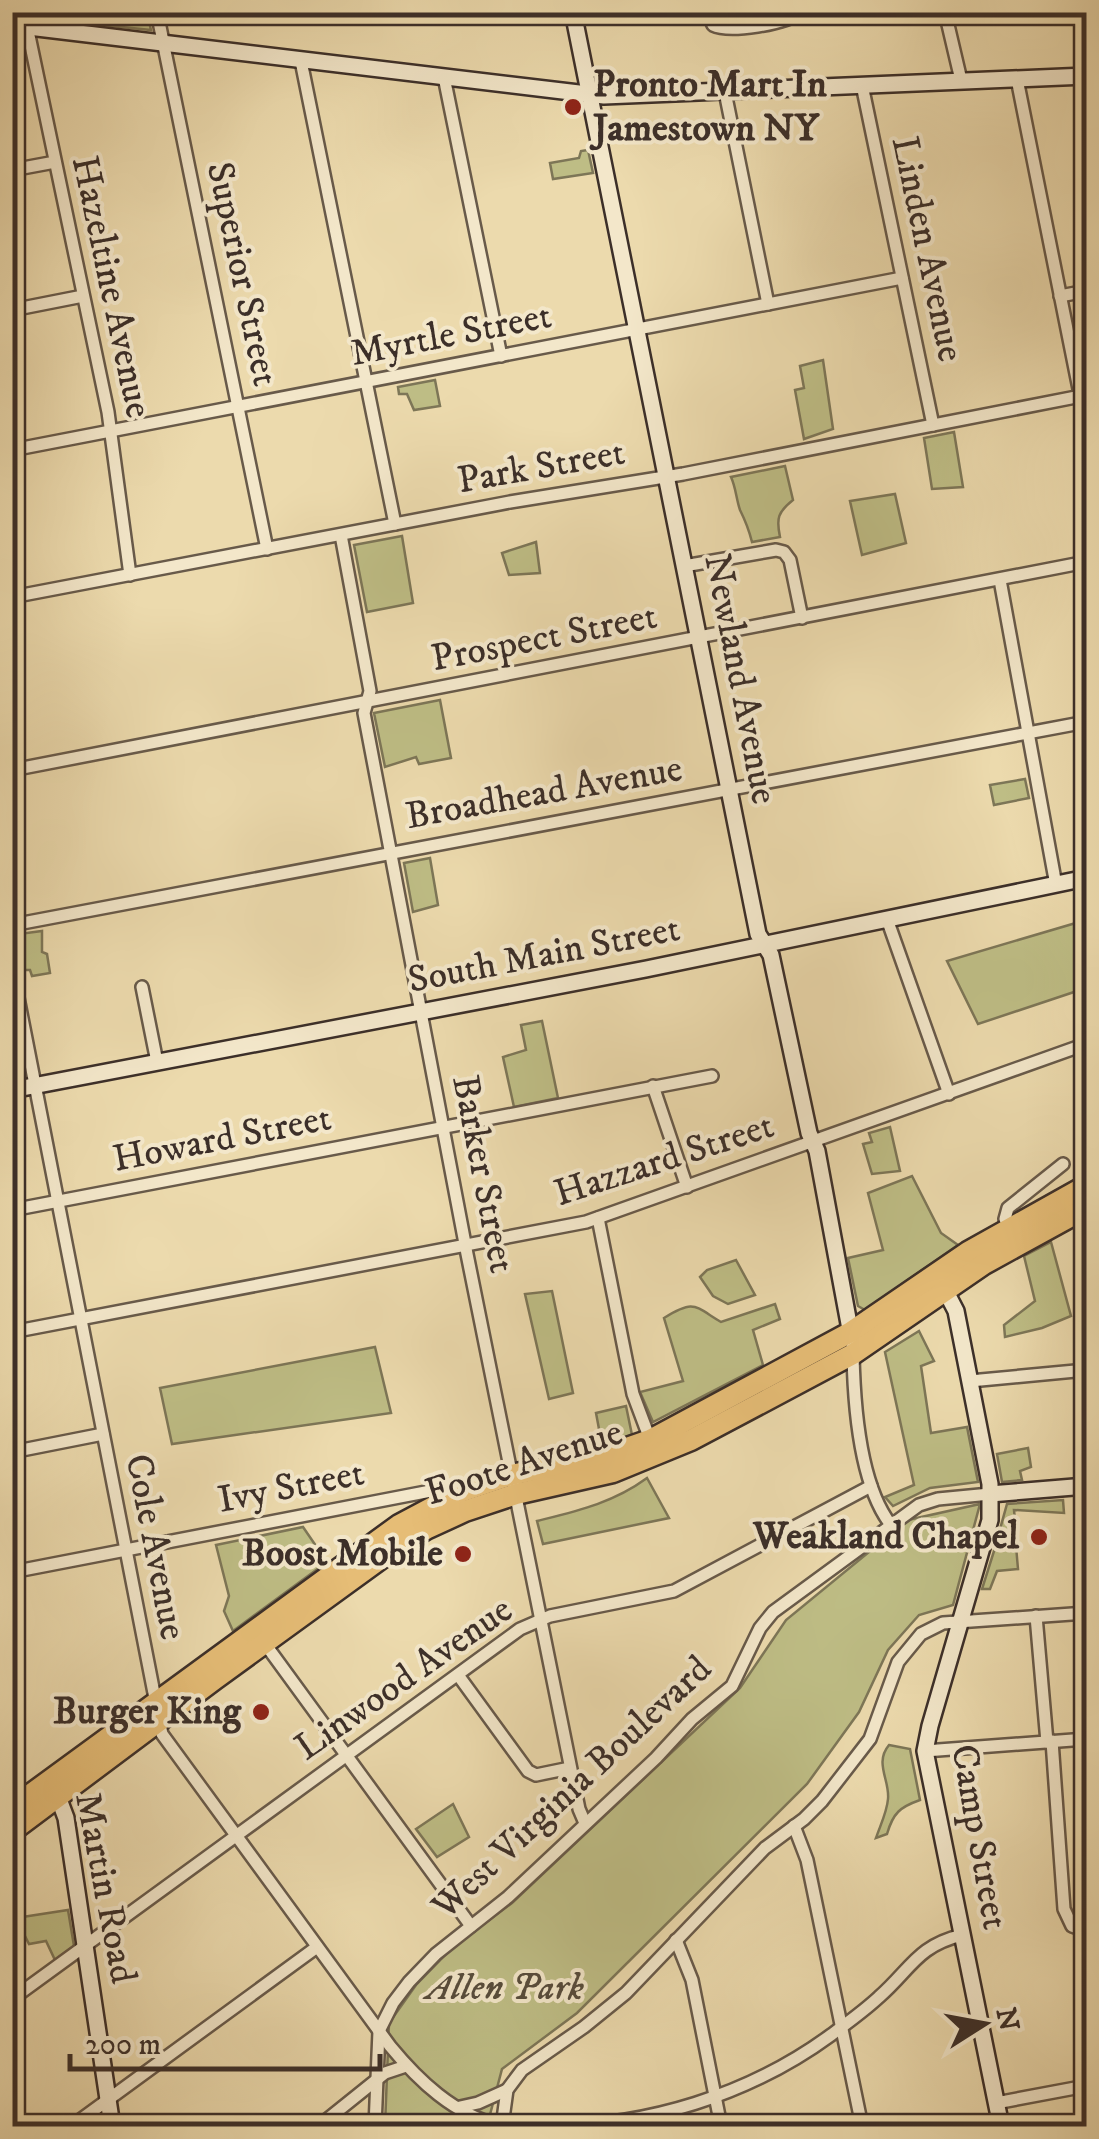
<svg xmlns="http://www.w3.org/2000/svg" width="1099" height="2139" font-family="'IM FELL DW Pica',serif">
	<rect width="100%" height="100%" fill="#ecdaad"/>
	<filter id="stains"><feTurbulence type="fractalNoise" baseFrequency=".002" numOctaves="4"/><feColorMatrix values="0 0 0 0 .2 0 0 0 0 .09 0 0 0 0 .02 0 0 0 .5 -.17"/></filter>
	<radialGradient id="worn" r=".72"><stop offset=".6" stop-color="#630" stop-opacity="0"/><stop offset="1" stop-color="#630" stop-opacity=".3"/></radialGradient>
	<g fill="#bebd85" stroke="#7d7657" stroke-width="2.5">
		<polygon points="96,13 147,13 151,30 83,23 80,20 83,16"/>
		<polygon points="588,150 593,173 553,179 550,163 579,158 581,151"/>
		<polygon points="823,360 833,429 804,439 795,390 804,388 800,366"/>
		<polygon points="435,380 440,406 414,410 407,394 399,394 398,387"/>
		<polygon points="954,432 963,487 932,489 924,438"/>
		<path d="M785 466 793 500C778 512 776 518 780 537L752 542C749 530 745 520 740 510 736 498 736 488 731 477Z"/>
		<polygon points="895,494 906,543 862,555 850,501"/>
		<polygon points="402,536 413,603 367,612 354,545"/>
		<polygon points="536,542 540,573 509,575 502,553"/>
		<polygon points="440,700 451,758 419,764 416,757 385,767 374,713"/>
		<polygon points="1025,779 1029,798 994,805 990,785"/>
		<polygon points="430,858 438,905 413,912 404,863"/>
		<polygon points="1086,920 1086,988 978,1024 947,961"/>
		<polygon points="42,931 42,952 47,954 50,973 32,976 30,970 25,970 19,934"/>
		<polygon points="542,1021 558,1098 514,1107 503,1057 526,1050 521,1025"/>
		<polygon points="890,1127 900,1171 872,1174 863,1144 872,1142 869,1133"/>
		<polygon points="912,1176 941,1233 958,1245 865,1310 858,1306 848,1258 883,1250 868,1193"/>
		<polygon points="1051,1242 1071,1316 1042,1328 1005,1337 1004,1325 1035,1301 1024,1256"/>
		<polygon points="736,1260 755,1295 728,1304 713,1296 700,1277 707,1270"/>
		<polygon points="552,1291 573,1393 549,1399 525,1294"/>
		<path d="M775 1304 780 1319 753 1330 763 1365 653 1422 640 1392 683 1381 664 1318C695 1299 694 1306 721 1322Z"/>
		<polygon points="919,1331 934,1361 921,1366 931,1433 967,1427 978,1482 930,1488 893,1506 885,1497 914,1485 885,1352"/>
		<polygon points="375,1347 391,1413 172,1444 160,1388"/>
		<polygon points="626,1406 632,1435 602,1445 596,1413"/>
		<polygon points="1028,1448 1031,1467 1020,1471 1022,1480 1002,1482 997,1454"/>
		<path d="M647 1478 669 1518 543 1544 537 1521C577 1511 613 1503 647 1478Z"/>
		<polygon points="1063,1500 1064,1513 1014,1510 1016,1530 995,1547 1007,1504"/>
		<polygon points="980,1504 953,1605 919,1615 888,1650 859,1712 807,1784 577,2013 502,2069 487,2126 385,2126 389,2023 416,1985 453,1947 512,1903 740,1688 786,1620 908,1520"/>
		<polygon points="303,1527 327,1562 233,1631 224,1611 229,1596 216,1545"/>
		<polygon points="1009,1540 1016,1546 1018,1569 997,1571 990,1589 982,1589 994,1551"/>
		<path d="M889 1745 910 1749 920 1800C900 1807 893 1813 887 1834L876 1838C880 1826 887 1812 888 1799 890 1780 874 1763 889 1745Z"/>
		<polygon points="453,1804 469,1837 437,1857 416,1829"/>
		<polygon points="68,1910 74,1946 55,1960 46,1941 29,1944 16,1918"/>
	</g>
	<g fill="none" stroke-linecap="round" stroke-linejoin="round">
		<g stroke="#685a4a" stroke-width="16">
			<g id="street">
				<polyline points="24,12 108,412 130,575"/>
				<polyline points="157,12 267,549"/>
				<path d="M707 12 713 25C729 33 787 24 800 12"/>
				<polyline points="945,12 961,80"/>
				<polyline points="65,32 70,12"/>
				<polyline points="301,61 395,524"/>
				<polyline points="444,77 501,356"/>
				<polyline points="1017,79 1086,424"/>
				<polyline points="862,85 933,425"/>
				<polyline points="725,92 768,304"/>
				<polyline points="12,170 55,162"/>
				<polyline points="1060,296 1086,291"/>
				<polyline points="12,310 83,296"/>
				<polyline points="12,450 902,278"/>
				<polyline points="341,535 370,691 364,713 467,1254 579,1809 585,1823"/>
				<polyline points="684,566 776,550 784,552 790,560 802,618"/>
				<polyline points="1000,580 1056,885"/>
				<polyline points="12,597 510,502 683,474 1081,396"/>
				<polyline points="12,770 1086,562"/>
				<polyline points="887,919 949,1094"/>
				<polyline points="12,925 1086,722"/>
				<path d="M12 967 162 1734 390 2046C418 2080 454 2115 499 2125 513 2128 531 2125 545 2126 646 2127 749 2095 831 2035 847 2023 864 2011 879 1997 911 1969 917 1946 962 1935"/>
				<polyline points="142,987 157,1062"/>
				<polyline points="653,1086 687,1187"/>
				<polyline points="12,1210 712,1076"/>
				<polyline points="598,1218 633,1394 651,1442"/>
				<polyline points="1011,1231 1005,1219 1008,1208 1063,1164"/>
				<polyline points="12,1332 586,1222 1086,1044"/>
				<path d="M853 1354C854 1404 860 1485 891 1525"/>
				<polyline points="970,1381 1086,1370"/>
				<polyline points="12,1452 103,1434"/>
				<polyline points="12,1572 441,1489 455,1491"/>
				<polyline points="1036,1616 1047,1742"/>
				<polyline points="263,1641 471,1926"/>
				<polyline points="458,1675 528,1771 536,1775 570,1768"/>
				<polyline points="1052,1741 1064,1909 1072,1926 1086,1931"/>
				<polyline points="925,1751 1086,1739"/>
				<polyline points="794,1826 807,1860 862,2126"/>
				<polyline points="676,1940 692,1980 721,2126"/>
				<polyline points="12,1999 520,1629 550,1616 674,1591 871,1486"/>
				<polyline points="996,2103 1086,2086"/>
				<polyline points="460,2107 478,2103 507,2090"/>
				<polyline points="12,2114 22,2126"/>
				<polyline points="72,2126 317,1947"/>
				<polyline points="319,2126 385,2073 406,2066"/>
				<polyline points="375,2126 379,2031 393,2003 409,1982 436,1954 508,1897 656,1758 692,1719 732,1686 760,1628 773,1612 919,1505 938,1499 990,1494"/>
				<polyline points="502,2126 507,2090 522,2070 584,2027 626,1993 765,1848 804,1819 822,1801 870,1739 898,1662 921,1634 943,1623 1086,1613"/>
			</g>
		</g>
		<g stroke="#3c2f29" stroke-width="20">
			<g id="secondary">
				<polyline points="573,12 758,934 771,955 809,1133 817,1151 852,1340"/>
				<polyline points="12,25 604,96 1086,76"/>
				<polyline points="12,1090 646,969 1086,878"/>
				<polyline points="942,1284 956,1311 990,1484 990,1520 930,1726 925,1751 1001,2126"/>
				<polyline points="990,1494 1086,1486"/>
				<polyline points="54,1786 66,1818 112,2126"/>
			</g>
		</g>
		<g stroke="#3c2f29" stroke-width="25">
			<g id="highway">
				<polyline points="12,1808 399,1525 463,1491 511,1475 604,1456 650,1440 851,1332 968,1252 1086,1186"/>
				<polyline points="12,1831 215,1679 394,1549 426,1529 465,1511 516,1494 613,1472 691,1440 853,1354 984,1264 1086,1208"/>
			</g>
		</g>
		<use href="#street" stroke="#f3e7ca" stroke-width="11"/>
		<use href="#secondary" stroke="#f3e7ca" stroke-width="15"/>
		<use href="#highway" stroke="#e6bd76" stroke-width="20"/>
	</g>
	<g fill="#8f2418" stroke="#f3e7ca" stroke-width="4">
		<circle cx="573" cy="107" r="10"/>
		<circle cx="1039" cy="1537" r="10"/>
		<circle cx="463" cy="1554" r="10"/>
		<circle cx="261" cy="1712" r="10"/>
	</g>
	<g text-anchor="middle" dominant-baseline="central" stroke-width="8" stroke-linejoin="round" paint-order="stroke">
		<g font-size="38" font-weight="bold" fill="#3c2f29" stroke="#f3e7ca" text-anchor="end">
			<text x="593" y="85" text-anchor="start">Pronto Mart In<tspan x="593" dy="44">Jamestown NY</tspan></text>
			<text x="1019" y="1537">Weakland Chapel</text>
			<text x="443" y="1554">Boost Mobile</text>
			<text x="241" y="1712">Burger King</text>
		</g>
		<g font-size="38" fill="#3c2f29" stroke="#f3e7ca">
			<text transform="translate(927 249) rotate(78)">Linden Avenue</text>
			<text transform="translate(242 274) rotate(78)">Superior Street</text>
			<text transform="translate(111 287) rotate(78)">Hazeltine Avenue</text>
			<text transform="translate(451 335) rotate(-11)">Myrtle Street</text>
			<text transform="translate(541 467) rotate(-10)">Park Street</text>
			<text transform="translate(544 638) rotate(-11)">Prospect Street</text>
			<text transform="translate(740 679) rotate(79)">Newland Avenue</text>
			<text transform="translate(544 793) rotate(-10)">Broadhead Avenue</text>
			<text transform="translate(544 955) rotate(-11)">South Main Street</text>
			<text transform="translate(222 1139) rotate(-11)">Howard Street</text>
			<text transform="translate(664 1160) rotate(-18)">Hazzard Street</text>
			<text transform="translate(483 1174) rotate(79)">Barker Street</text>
			<text transform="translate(524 1463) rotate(-18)">Foote Avenue</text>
			<text transform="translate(291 1487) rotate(-11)">Ivy Street</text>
			<text transform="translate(155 1547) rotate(79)">Cole Avenue</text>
			<text transform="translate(404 1679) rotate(-35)">Linwood Avenue</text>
			<text transform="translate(572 1788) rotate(-43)">West Virginia Boulevard</text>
			<text transform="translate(979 1837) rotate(80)">Camp Street</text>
			<text transform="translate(105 1888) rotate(79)">Martin Road</text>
		</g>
		<g font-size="38" font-style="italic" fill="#564b3b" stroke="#f3e7ca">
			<text x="505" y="1988">Allen Park</text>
		</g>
	</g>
	<rect width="1099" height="2139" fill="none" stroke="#ecdaad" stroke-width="50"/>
	<rect x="15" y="15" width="1069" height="2109" fill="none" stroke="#3c2f29" stroke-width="5"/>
	<rect x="25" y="25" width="1049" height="2089" fill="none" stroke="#3c2f29" stroke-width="2.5"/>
	<g transform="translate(984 2024) rotate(79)" stroke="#f3e7ca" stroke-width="8" paint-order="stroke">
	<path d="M0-8L18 38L0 25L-18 38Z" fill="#3c2f29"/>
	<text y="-15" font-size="28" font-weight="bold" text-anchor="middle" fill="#3c2f29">N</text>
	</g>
	<path d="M70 2054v15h310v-15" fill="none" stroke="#3c2f29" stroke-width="5"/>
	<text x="85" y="2054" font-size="30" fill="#3c2f29" stroke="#f3e7ca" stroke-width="8" paint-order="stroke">200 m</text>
	<rect width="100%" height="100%" filter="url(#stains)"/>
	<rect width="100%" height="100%" fill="url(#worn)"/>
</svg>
